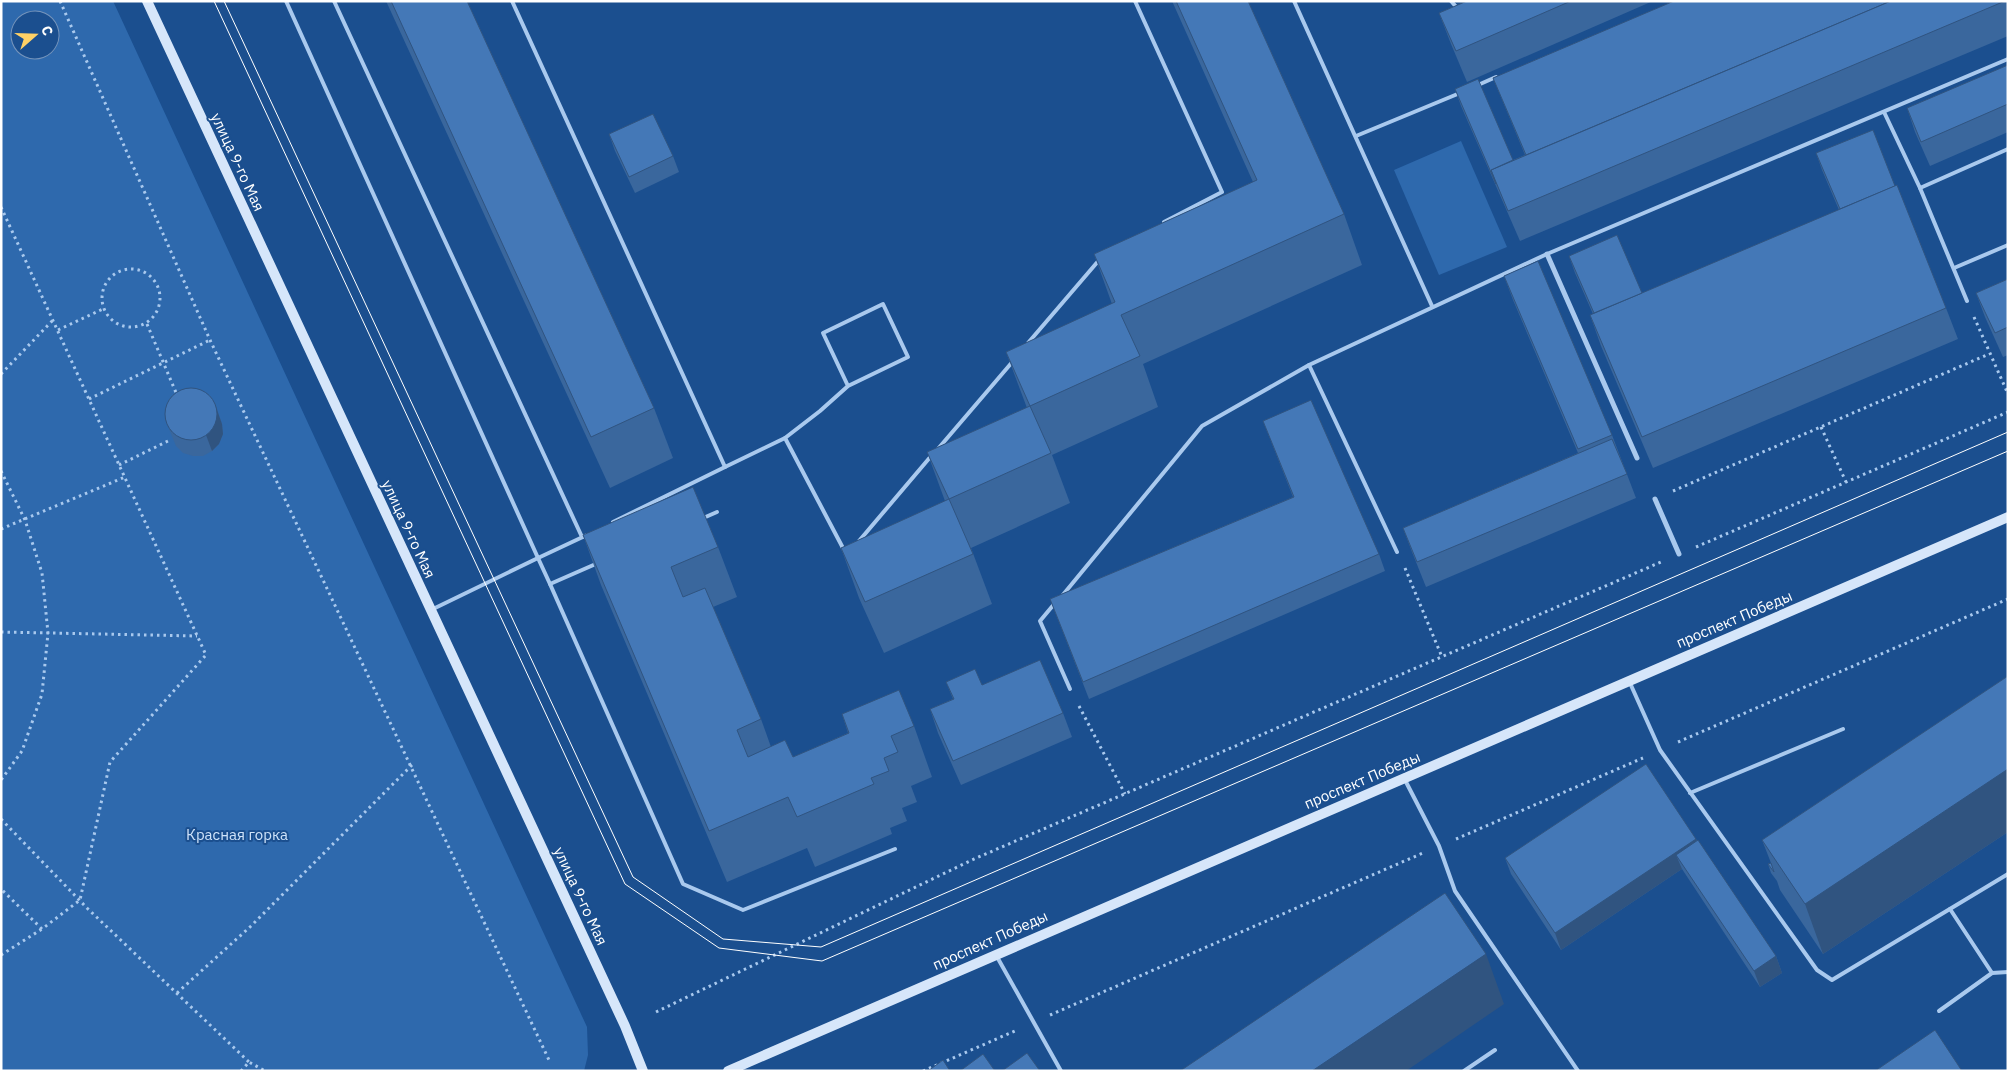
<svg xmlns="http://www.w3.org/2000/svg" width="2009" height="1072" font-family="'IBM Plex Sans',sans-serif">
	<rect width="100%" height="100%" fill="#1b4f8f"/>
	<g fill="#2e69ad" fill-rule="evenodd">
		<path d="M1 1H113L587 1027 588 1055 584 1071H1ZM20 20H50V50H20Z"/>
		<polygon points="1461,141 1507,247 1439,275 1394,170"/>
	</g>
	<g fill="none" stroke-linecap="round" stroke-linejoin="round">
		<g stroke="#a9c9ee" stroke-width="3" stroke-dasharray="2.5 4" stroke-linecap="butt">
			<polyline points="60,1 210,340 549,1060"/>
			<polyline points="1,207 206,655 110,762 80,900 42,929 1,889"/>
			<circle cx="131" cy="298" r="29"/>
			<polyline points="1974,317 2008,394"/>
			<polyline points="147,324 177,395"/>
			<polyline points="58,330 103,309"/>
			<polyline points="1,374 53,320"/>
			<polyline points="89,399 210,340"/>
			<polyline points="1821,427 1846,482"/>
			<polyline points="119,465 168,441"/>
			<polyline points="1,471 25,520 42,573 48,633 42,694 22,751 1,780"/>
			<polyline points="1673,491 1989,354"/>
			<polyline points="1,529 125,477"/>
			<polyline points="1696,547 2008,412"/>
			<polyline points="1405,568 1442,657"/>
			<polyline points="1,632 197,636"/>
			<polyline points="1079,706 1125,794"/>
			<polyline points="1678,742 2008,599"/>
			<polyline points="1,819 87,908 249,1062"/>
			<polyline points="1456,839 1643,758"/>
			<polyline points="1,955 42,929"/>
			<polyline points="177,993 251,926 412,765"/>
			<polyline points="656,1012 974,859 1661,562"/>
			<polyline points="1050,1015 1423,853"/>
			<polyline points="241,1071 249,1062 265,1071"/>
			<polyline points="923,1071 1017,1030"/>
		</g>
		<g stroke="#a9c9ee" stroke-width="4">
			<polyline points="286,1 538,558 587,535"/>
			<polyline points="334,1 582,537"/>
			<polyline points="512,1 725,467 785,438 844,550"/>
			<polyline points="1135,1 1222,192 1164,222"/>
			<polyline points="1294,1 1432,306"/>
			<polyline points="1451,1 1458,9"/>
			<polyline points="1478,85 1496,77"/>
			<polyline points="1884,112 1920,188 1967,301"/>
			<polyline points="1356,136 1460,93"/>
			<polyline points="1920,188 2008,149"/>
			<polyline points="1954,268 2008,245"/>
			<polyline points="1028,343 1100,259"/>
			<polyline points="785,438 820,411 848,386 908,357 883,304 823,333 848,386"/>
			<polyline points="937,450 1014,360"/>
			<polyline points="701,519 717,512"/>
			<polyline points="613,522 725,467"/>
			<polyline points="859,541 932,455"/>
			<polyline points="1397,552 1309,365 1547,254 2008,59"/>
			<polyline points="550,584 683,884 743,910 895,849"/>
			<polyline points="1062,596 1202,426 1309,365"/>
			<polyline points="1055,603 1040,621 1070,689"/>
			<polyline points="433,609 538,558 550,584 598,563"/>
			<polyline points="1630,683 1660,750 1817,970 1832,980 2008,874"/>
			<polyline points="1405,780 1439,846 1455,891 1578,1071"/>
			<polyline points="1690,793 1843,729"/>
			<polyline points="996,955 1061,1071"/>
			<polyline points="1992,973 2008,972"/>
			<polyline points="1939,1011 1992,973 1950,909"/>
			<polyline points="1464,1071 1495,1050"/>
		</g>
		<g stroke="#a9c9ee" stroke-width="5">
			<polyline points="1547,254 1637,458"/>
			<polyline points="1655,499 1679,554"/>
		</g>
		<g stroke="#d6e6fa" stroke-width="10">
			<polyline points="147,1 625,1026 643,1071"/>
			<polyline points="728,1071 2008,517"/>
		</g>
		<g stroke="#fff" stroke-width="1">
			<polyline points="214,1 625,884 719,948 822,961 2008,451"/>
			<polyline points="224,1 633,877 723,939 821,947 2008,432"/>
		</g>
	</g>
	<g fill="#3a679d">
		<polygon points="386,1 467,1 654,408 673,458 610,488"/>
		<polygon points="1172,1 1248,1 1344,214 1362,265 1143,364 1158,407 1052,455 1070,503 971,548 992,604 884,653 859,598 841,548 945,501 927,452 1027,408 1006,352 1112,304 1094,254 1253,182"/>
		<polygon points="1467,1 1653,1 1467,82 1451,44 1439,13"/>
		<polygon points="1674,1 2008,1 2008,36 1520,241 1461,106 1455,89 1513,160 1525,155 1493,78"/>
		<polygon points="2008,65 2008,132 1930,166 1915,132 1907,108"/>
		<polygon points="609,134 673,156 679,172 635,193 615,151"/>
		<polygon points="1816,153 1895,186 1946,308 1958,339 1653,468 1601,346 1590,315 1593,314 1575,273 1569,256 1642,293 1839,210 1822,170"/>
		<polygon points="1504,276 1612,435 1636,498 1426,587 1412,552 1403,528 1578,453 1513,300"/>
		<polygon points="2008,279 2008,355 2003,357 1985,317 1976,293"/>
		<polygon points="216,407 222,424 223,434 219,444 212,451 203,456 193,456 183,453 176,446 169,429"/>
		<polygon points="1263,421 1379,554 1385,571 1089,699 1050,599 1293,497"/>
		<polygon points="583,535 718,547 737,597 713,607 761,719 771,747 793,757 848,733 842,714 914,726 932,777 911,786 917,802 902,808 907,821 890,828 892,834 815,867 807,848 727,882 601,585"/>
		<polygon points="2008,676 2008,832 1823,954 1780,890 1777,881 1771,873 1768,864 1771,863 1762,840"/>
		<polygon points="946,682 982,685 1063,713 1072,737 961,785 938,733 930,709 953,699"/>
		<polygon points="1696,839 1776,956 1782,973 1760,987 1682,869 1561,950 1511,874 1505,858"/>
	</g>
	<g fill="#305480">
		<polygon points="216,407 222,424 223,434 219,444 212,451 206,435"/>
		<polygon points="2008,769 2008,832 1823,954 1805,904"/>
		<polygon points="1696,839 1702,856 1676,855 1682,869 1561,950 1555,933"/>
		<polygon points="1486,954 1504,1004 1406,1071 1312,1071"/>
		<polygon points="1776,956 1782,973 1760,987 1754,971"/>
	</g>
	<g fill="#4478b7" stroke="#305480">
		<polygon points="391,1 467,1 654,408 591,437"/>
		<polygon points="1176,1 1248,1 1344,214 1121,315 1140,356 1030,406 1006,352 1115,302 1094,254 1257,180"/>
		<polygon points="1467,1 1571,1 1456,51 1439,13"/>
		<polygon points="1674,1 1891,1 1526,155 1493,78"/>
		<polygon points="1891,1 2005,1 1508,211 1491,170"/>
		<polygon points="2008,65 2008,104 1921,142 1907,108"/>
		<polygon points="1478,79 1513,160 1491,170 1496,184 1455,89"/>
		<polygon points="653,114 673,156 629,177 609,134"/>
		<polygon points="1873,130 1895,186 1840,209 1816,153"/>
		<polygon points="1897,185 1946,308 1642,437 1590,315"/>
		<polygon points="1617,235 1642,293 1594,313 1569,256"/>
		<polygon points="1538,261 1612,435 1578,449 1504,276"/>
		<polygon points="2008,279 2008,327 1995,333 1976,293"/>
		<circle cx="191" cy="414" r="26"/>
		<polygon points="1311,400 1379,554 1083,682 1050,599 1294,497 1263,421"/>
		<polygon points="1030,406 1051,453 949,499 927,452"/>
		<polygon points="1612,439 1627,474 1417,562 1403,528"/>
		<polygon points="693,487 718,547 671,567 683,597 705,588 761,719 737,730 748,757 785,740 793,757 849,733 842,714 899,690 914,726 891,736 898,752 884,758 889,771 871,778 874,784 797,817 788,797 709,831 583,535"/>
		<polygon points="949,499 973,554 865,602 841,548"/>
		<polygon points="1040,660 1063,713 953,761 930,709 954,699 946,682 975,669 982,685"/>
		<polygon points="2008,676 2008,769 1805,904 1762,840"/>
		<polygon points="1646,764 1696,839 1555,933 1505,858"/>
		<polygon points="1698,840 1776,956 1754,971 1676,855"/>
		<polygon points="1771,863 1774,872 1768,864"/>
		<polygon points="1445,893 1486,954 1312,1071 1180,1071"/>
		<polygon points="1935,1030 1962,1071 1875,1071"/>
		<polygon points="1027,1053 1040,1071 1002,1071"/>
		<polygon points="983,1054 995,1071 960,1071"/>
		<polygon points="943,1060 950,1071 928,1071"/>
	</g>
	<g text-anchor="middle" dominant-baseline="central" stroke-width="4" stroke-linejoin="round" paint-order="stroke">
		<g font-size="15" fill="#fff" stroke="#1b4f8f">
			<text transform="translate(238 162) rotate(65)">улица 9-го Мая</text>
			<text transform="translate(409 529) rotate(65)">улица 9-го Мая</text>
			<text transform="translate(1734 619) rotate(-23)">проспект Победы</text>
			<text transform="translate(1362 780) rotate(-23)">проспект Победы</text>
			<text transform="translate(581 896) rotate(65)">улица 9-го Мая</text>
			<text transform="translate(990 940) rotate(-24)">проспект Победы</text>
		</g>
		<g font-size="15" fill="#cfe3fa" stroke="#1b4f8f">
			<text x="237" y="834">Красная горка</text>
		</g>
	</g>
	<rect width="2009" height="1072" fill="none" stroke="#ffffff" stroke-width="5"/>
	<g transform="translate(35 35) rotate(70)"><circle r="24" fill="#1b4f8f" stroke="#7695bc"/>
	<path d="M0-4L9 19L0 12L-9 19Z" fill="#ffd166"/>
	<text y="-8" font-size="14" font-weight="bold" text-anchor="middle" fill="#ffffff">С</text>
	</g>
</svg>
